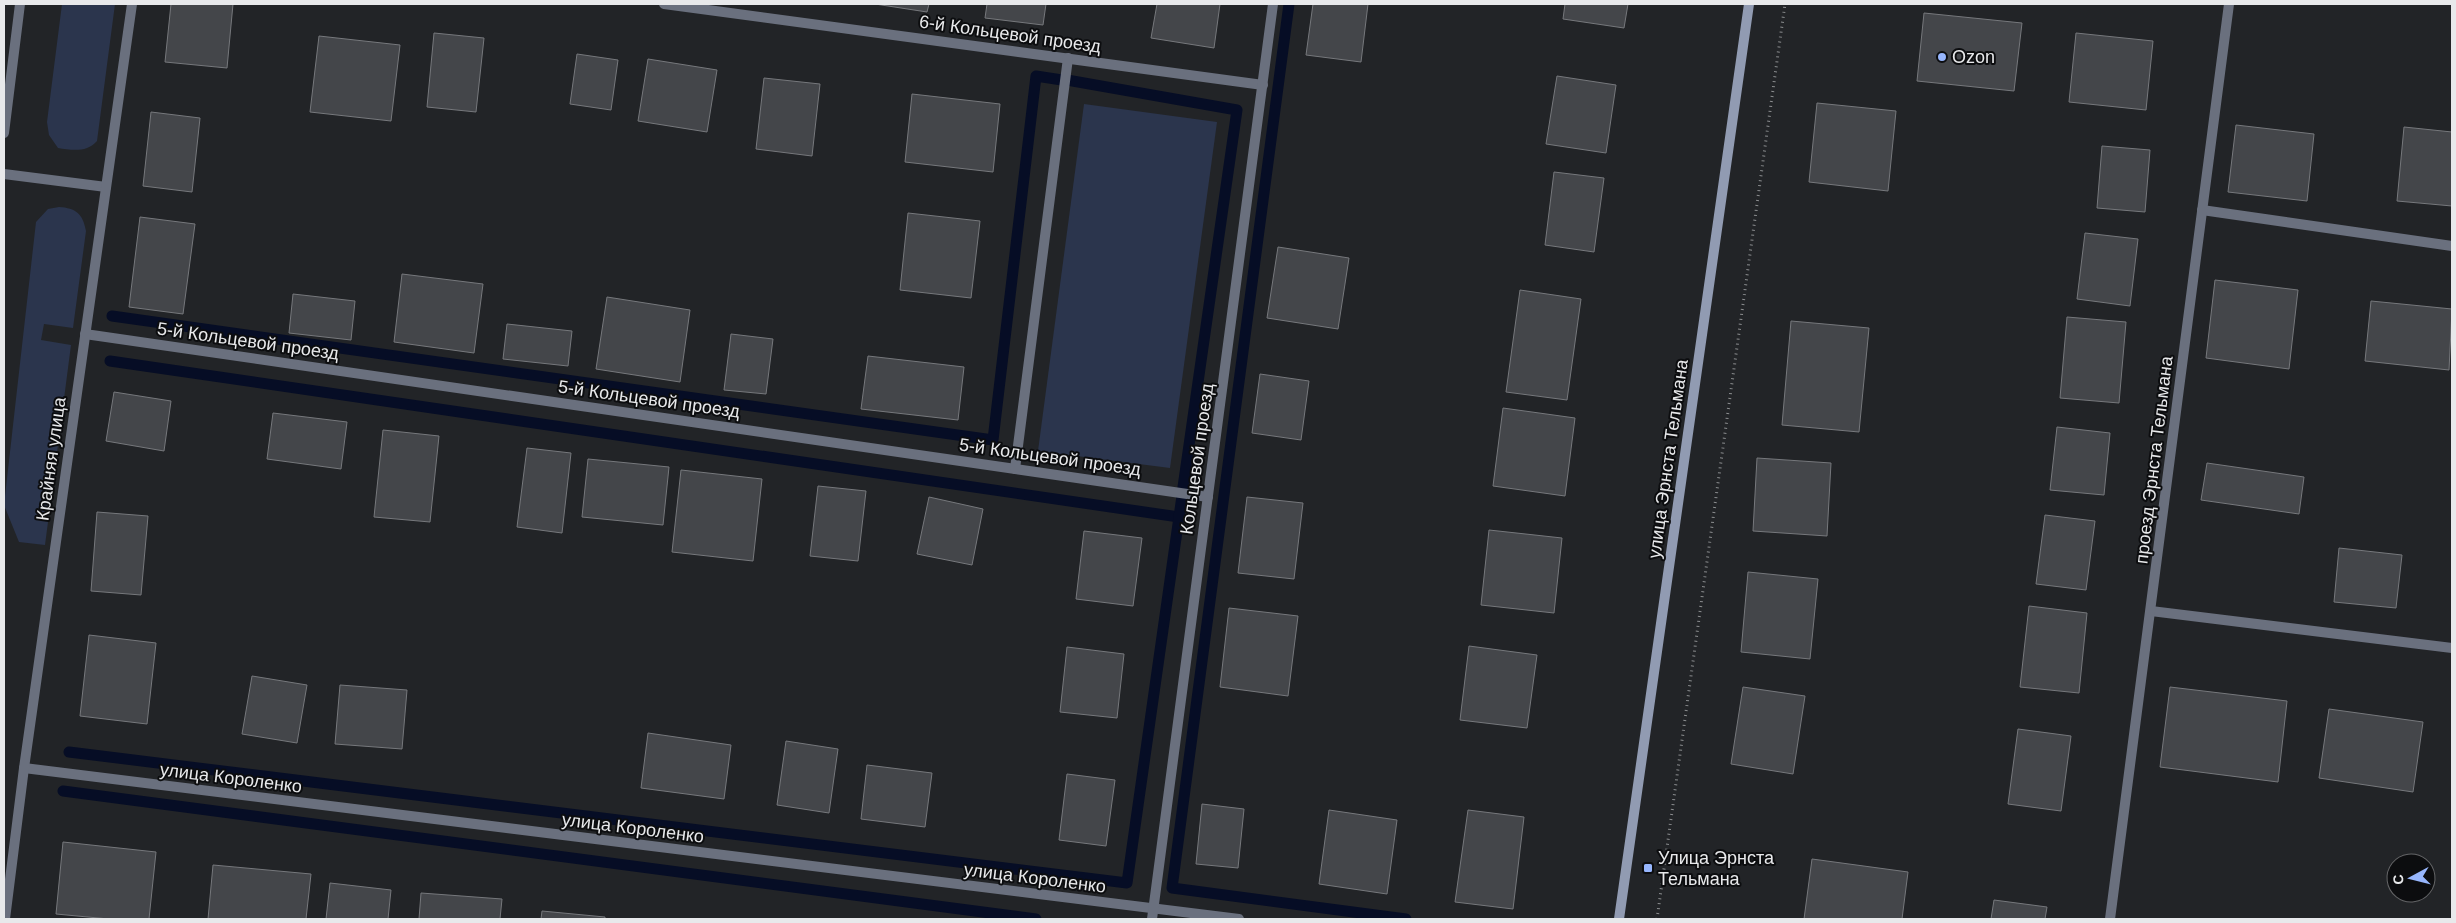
<svg xmlns="http://www.w3.org/2000/svg" width="2456" height="923" font-family="Helvetica,sans-serif">
	<rect width="100%" height="100%" fill="#222427"/>
	<g fill="#2b354d">
		<path d="M62 4H115L97 141C87 153 71 150 58 148L49 135 47 122Z"/>
		<polygon points="1084,104 1217,122 1170,468 1038,451"/>
		<path d="M59 207C76 208 83 214 86 231L73 328 44 324 41 340 71 345 45 545 19 542 4 505 36 222 48 209Z"/>
	</g>
	<g fill="none" stroke-linecap="round" stroke-linejoin="round">
		<g stroke="#060d25" stroke-width="11">
			<polyline points="1289,4 1172,888 1406,919"/>
			<polyline points="1067,80 1237,110 1183,487"/>
			<polyline points="112,316 993,440 1036,76 1062,80"/>
			<polyline points="110,361 1179,517"/>
			<polyline points="69,752 1127,883 1182,496"/>
			<polyline points="63,791 1036,919"/>
		</g>
	</g>
	<g fill="#44464a" stroke="#76787c">
		<polygon points="171,4 233,4 227,68 165,62"/>
		<polygon points="875,4 929,4 927,12"/>
		<polygon points="987,4 1046,4 1043,25 985,18"/>
		<polygon points="1157,4 1220,4 1214,48 1151,38"/>
		<polygon points="1313,4 1368,4 1361,62 1306,55"/>
		<polygon points="1565,4 1628,4 1624,28 1563,19"/>
		<polygon points="1924,13 2022,23 2014,91 1917,81"/>
		<polygon points="434,33 484,38 476,112 427,107"/>
		<polygon points="2076,33 2153,41 2146,110 2069,102"/>
		<polygon points="319,36 400,45 391,121 310,112"/>
		<polygon points="577,54 618,60 611,110 570,104"/>
		<polygon points="648,59 717,70 707,132 638,121"/>
		<polygon points="1557,76 1616,85 1606,153 1546,144"/>
		<polygon points="764,78 820,84 812,156 756,149"/>
		<polygon points="912,94 1000,104 993,172 905,162"/>
		<polygon points="1817,103 1896,111 1888,191 1809,182"/>
		<polygon points="151,112 200,118 192,192 143,186"/>
		<polygon points="2236,125 2314,134 2307,201 2228,192"/>
		<polygon points="2404,127 2452,132 2452,206 2397,201"/>
		<polygon points="2102,146 2150,150 2145,212 2097,208"/>
		<polygon points="1554,172 1604,178 1594,252 1545,245"/>
		<polygon points="908,213 980,221 971,298 900,290"/>
		<polygon points="140,217 195,224 183,314 129,307"/>
		<polygon points="2085,233 2138,239 2130,306 2077,299"/>
		<polygon points="1278,247 1349,258 1338,329 1267,318"/>
		<polygon points="402,274 483,284 474,353 394,342"/>
		<polygon points="2215,280 2298,290 2289,369 2206,358"/>
		<polygon points="1520,290 1581,299 1567,400 1506,392"/>
		<polygon points="293,294 355,301 351,340 289,333"/>
		<polygon points="607,297 690,310 680,382 596,369"/>
		<polygon points="2371,301 2452,309 2449,370 2365,361"/>
		<polygon points="2067,317 2126,322 2119,403 2060,398"/>
		<polygon points="1791,321 1869,328 1859,432 1782,425"/>
		<polygon points="507,324 572,331 568,366 503,359"/>
		<polygon points="731,334 773,339 766,394 724,390"/>
		<polygon points="868,356 964,367 958,420 861,409"/>
		<polygon points="1260,374 1309,381 1301,440 1252,433"/>
		<polygon points="114,392 171,401 164,451 106,441"/>
		<polygon points="1503,408 1575,418 1565,496 1493,486"/>
		<polygon points="273,413 347,422 341,469 267,459"/>
		<polygon points="2057,427 2110,433 2104,495 2050,490"/>
		<polygon points="383,430 439,436 430,522 374,517"/>
		<polygon points="527,448 571,453 562,533 517,527"/>
		<polygon points="1757,458 1831,463 1827,536 1753,531"/>
		<polygon points="588,459 669,467 663,525 582,517"/>
		<polygon points="2207,463 2304,477 2299,514 2201,500"/>
		<polygon points="681,470 762,479 753,561 672,552"/>
		<polygon points="818,486 866,491 858,561 810,556"/>
		<polygon points="929,497 983,509 972,565 917,554"/>
		<polygon points="1247,497 1303,503 1294,579 1238,573"/>
		<polygon points="97,512 148,516 141,595 91,591"/>
		<polygon points="2045,515 2095,521 2086,590 2036,584"/>
		<polygon points="1489,530 1562,538 1554,613 1481,605"/>
		<polygon points="1084,531 1142,538 1133,606 1076,599"/>
		<polygon points="2339,548 2402,555 2396,608 2334,602"/>
		<polygon points="1748,572 1818,579 1810,659 1741,652"/>
		<polygon points="2029,606 2087,613 2079,693 2020,687"/>
		<polygon points="1229,608 1298,616 1288,696 1220,687"/>
		<polygon points="89,635 156,643 147,724 80,716"/>
		<polygon points="1469,646 1537,655 1527,728 1460,720"/>
		<polygon points="1067,647 1124,654 1117,718 1060,712"/>
		<polygon points="252,676 307,685 297,743 242,734"/>
		<polygon points="340,685 407,690 402,749 335,744"/>
		<polygon points="1743,687 1805,696 1793,774 1731,764"/>
		<polygon points="2170,687 2287,701 2278,782 2160,767"/>
		<polygon points="2329,709 2423,722 2413,792 2319,778"/>
		<polygon points="2018,729 2071,736 2061,811 2008,804"/>
		<polygon points="648,733 731,745 724,799 641,788"/>
		<polygon points="786,741 838,749 829,813 777,805"/>
		<polygon points="867,765 932,773 925,827 861,819"/>
		<polygon points="1067,774 1115,780 1106,846 1059,840"/>
		<polygon points="1202,804 1244,809 1238,868 1196,864"/>
		<polygon points="1329,810 1397,820 1387,894 1319,884"/>
		<polygon points="1468,810 1524,817 1513,909 1455,902"/>
		<polygon points="63,842 156,852 149,919 109,919 56,914"/>
		<polygon points="1812,859 1908,872 1902,919 1804,919"/>
		<polygon points="213,865 311,874 306,919 208,919"/>
		<polygon points="330,883 391,890 388,919 326,919"/>
		<polygon points="421,893 502,899 500,919 419,919"/>
		<polygon points="1994,900 2047,907 2045,919 1991,919"/>
		<polygon points="542,911 605,917 605,919 541,919"/>
	</g>
	<g fill="none" stroke-linecap="round" stroke-linejoin="round">
		<polyline stroke="#8b8d8f" stroke-width="3" stroke-dasharray="1 4" stroke-linecap="butt" points="1657,919 1785,4"/>
		<g stroke="#6a707e" stroke-width="10">
			<polyline points="4,133 20,4"/>
			<polyline points="4,174 106,187"/>
			<polyline points="2202,210 2452,246"/>
			<polyline points="2151,611 2452,648"/>
		</g>
		<g stroke="#6a707e" stroke-width="10">
			<polyline points="664,4 1263,85"/>
			<polyline points="85,334 1208,497"/>
			<polyline points="1015,469 1068,58"/>
			<polyline points="24,768 1239,919"/>
			<polyline points="5,919 24,768 132,4"/>
			<polyline points="1152,919 1273,4"/>
			<polyline points="2110,919 2229,4"/>
		</g>
		<polyline stroke="#919bb2" stroke-width="10" points="1619,919 1749,4"/>
	</g>
	<g fill="#97b6fd" stroke="#0c0d0f" stroke-width="2">
		<circle cx="1942" cy="57" r="5"/>
		<rect x="1643" y="863" width="10" height="10" rx="2.5"/>
	</g>
	<g text-anchor="middle" dominant-baseline="central" stroke-width="4" stroke-linejoin="round" paint-order="stroke">
		<g font-size="18" fill="#e8e9eb" stroke="#0c0d0f">
			<text transform="translate(1010 34) rotate(8)">6-й Кольцевой проезд</text>
			<text transform="translate(248 341) rotate(8)">5-й Кольцевой проезд</text>
			<text transform="translate(649 399) rotate(8)">5-й Кольцевой проезд</text>
			<text transform="translate(1050 457) rotate(8)">5-й Кольцевой проезд</text>
			<text transform="translate(51 459) rotate(-82)">Крайняя улица</text>
			<text transform="translate(1197 459) rotate(-82)">Кольцевой проезд</text>
			<text transform="translate(1668 459) rotate(-82)">улица Эрнста Тельмана</text>
			<text transform="translate(2154 460) rotate(-83)">проезд Эрнста Тельмана</text>
			<text transform="translate(231 778) rotate(7)">улица Короленко</text>
			<text transform="translate(633 828) rotate(7)">улица Короленко</text>
			<text transform="translate(1035 878) rotate(7)">улица Короленко</text>
		</g>
		<g font-size="18" fill="#e8e9eb" stroke="#0c0d0f" text-anchor="start">
			<text x="1952" y="57">Ozon</text>
			<text x="1658" y="858">Улица Эрнста<tspan x="1658" dy="21">Тельмана</tspan></text>
		</g>
	</g>
	<rect width="2456" height="923" fill="none" stroke="#e8e9eb" stroke-width="10"/>
	<g transform="translate(2411 878) rotate(263)"><circle r="24" fill="#0c0d0f" stroke="#646567"/>
	<path d="M0-4L9 19L0 12L-9 19Z" fill="#97b6fd"/>
	<text y="-8" font-size="14" font-weight="bold" text-anchor="middle" fill="#e8e9eb">С</text>
	</g>
</svg>
